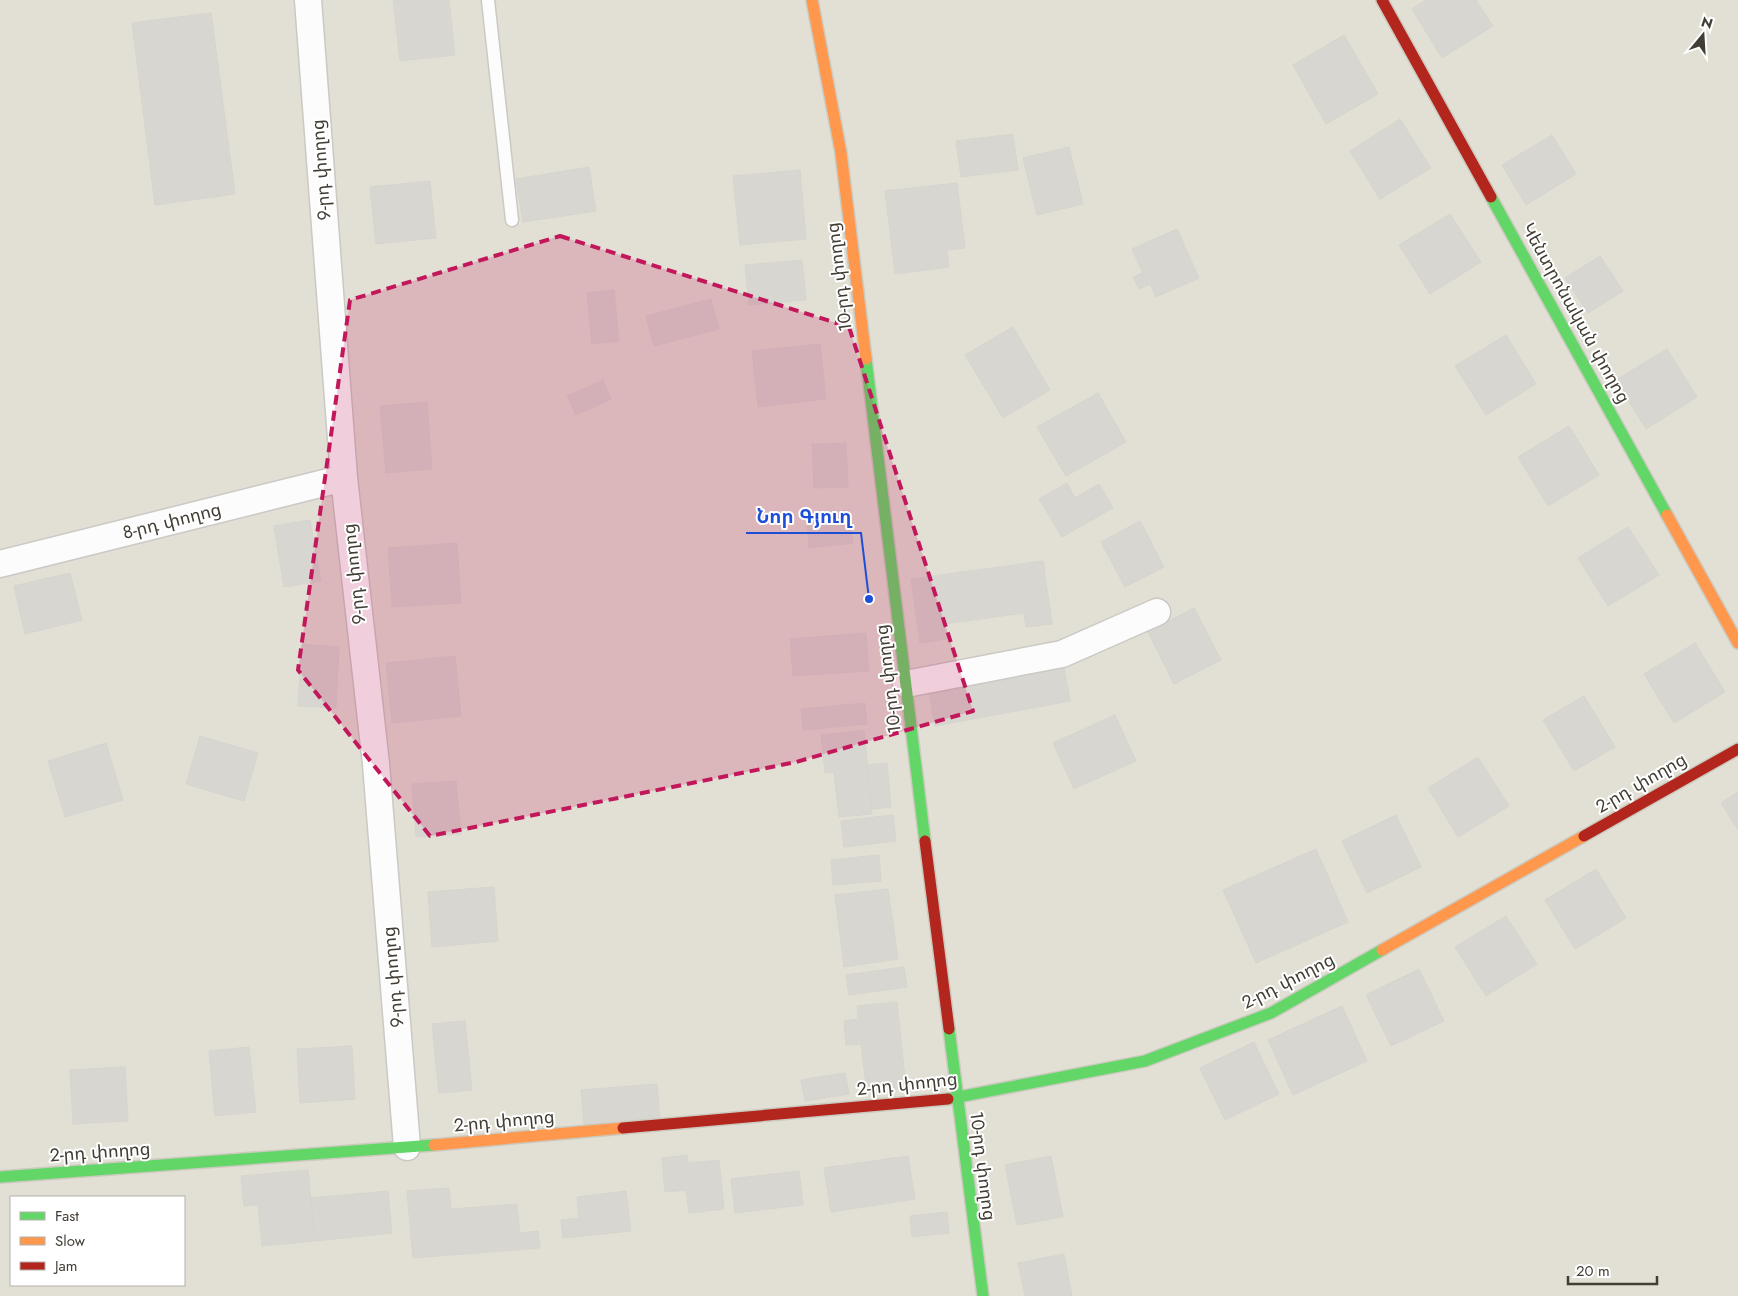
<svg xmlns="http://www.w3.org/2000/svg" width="1738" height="1296" font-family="Jost,'Noto Sans Armenian',sans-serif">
	<rect width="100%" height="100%" fill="#eeede8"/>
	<path fill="#e2dfd5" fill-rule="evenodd" d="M0 0H1738V1296H0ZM11 1197H184V1285H11Z"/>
	<g fill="#d8d6d0" stroke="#d6d4ce">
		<polygon points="393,0 449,0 455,55 400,61"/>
		<polygon points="1426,0 1476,0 1493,26 1442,58 1412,9"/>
		<polygon points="211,13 235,194 155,205 132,23"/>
		<polygon points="1344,35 1378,94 1326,124 1293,65"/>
		<polygon points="1400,119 1431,168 1380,199 1350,151"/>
		<polygon points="1013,134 1018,170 961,177 956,141"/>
		<polygon points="1552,135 1576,174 1526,205 1502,165"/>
		<polygon points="1069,147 1083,204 1037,215 1023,158"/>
		<polygon points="589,167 596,211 523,222 516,179"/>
		<polygon points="800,170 806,239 740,245 733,176"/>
		<polygon points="430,181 436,238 376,244 370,187"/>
		<polygon points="957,183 965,248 947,250 949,267 895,274 885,191"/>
		<polygon points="1450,214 1481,262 1430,294 1399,245"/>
		<polygon points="1177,229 1199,278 1156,297 1150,284 1139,289 1133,277 1143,273 1132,249"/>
		<polygon points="1600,256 1623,291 1588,313 1565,278"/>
		<polygon points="802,260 806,300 749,305 745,265"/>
		<polygon points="614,290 619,341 592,344 587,293"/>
		<polygon points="711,299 719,329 654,346 646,316"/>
		<polygon points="1013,327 1050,390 1003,418 965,355"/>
		<polygon points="1506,335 1536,384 1486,415 1455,366"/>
		<polygon points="820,344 826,399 758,407 752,351"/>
		<polygon points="1667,349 1697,397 1646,429 1616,380"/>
		<polygon points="603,380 611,399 576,415 567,396"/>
		<polygon points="1098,393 1126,442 1066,476 1037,427"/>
		<polygon points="427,402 432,469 386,473 380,406"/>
		<polygon points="1569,426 1599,475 1548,506 1518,457"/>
		<polygon points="846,443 848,487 814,488 812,444"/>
		<polygon points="1067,483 1075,498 1099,484 1113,508 1062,537 1039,499"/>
		<polygon points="849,510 853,543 809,548 806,514"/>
		<polygon points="310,520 321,581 284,587 274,526"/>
		<polygon points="1140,521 1164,567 1125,587 1101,542"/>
		<polygon points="1628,527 1659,575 1608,606 1578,558"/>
		<polygon points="457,543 461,603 392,607 388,548"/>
		<polygon points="1043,561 1052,624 1026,627 1024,613 944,624 946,639 920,643 911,579"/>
		<polygon points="70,573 82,620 25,634 14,586"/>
		<polygon points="1194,608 1221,660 1174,684 1148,632"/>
		<polygon points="866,633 869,671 793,676 790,639"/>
		<polygon points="1695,643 1725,692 1674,723 1644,674"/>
		<polygon points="302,644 339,647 336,708 298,706"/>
		<polygon points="455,656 461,716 392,723 386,663"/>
		<polygon points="1063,662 1070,701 935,726 928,687"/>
		<polygon points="1584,696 1615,747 1574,771 1543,720"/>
		<polygon points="865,703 867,724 803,730 801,709"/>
		<polygon points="1115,715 1136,761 1074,789 1053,743"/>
		<polygon points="864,730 872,814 839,817 834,772 825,773 821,735"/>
		<polygon points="200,736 258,753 244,801 186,784"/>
		<polygon points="106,743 123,800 65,817 48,761"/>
		<polygon points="1478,757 1509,806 1458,837 1428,788"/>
		<polygon points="887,763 891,807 872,809 867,765"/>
		<polygon points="456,781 461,834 416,837 412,784"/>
		<polygon points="1738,792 1738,830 1721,803"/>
		<polygon points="893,815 896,841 844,847 841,821"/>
		<polygon points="1396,815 1421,867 1367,893 1342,841"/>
		<polygon points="1316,849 1348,922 1256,963 1223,890"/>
		<polygon points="879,855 881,881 833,885 831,860"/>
		<polygon points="1596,869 1626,918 1575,949 1545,900"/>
		<polygon points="494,887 498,941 432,947 428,892"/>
		<polygon points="888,889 898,959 844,967 835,895"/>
		<polygon points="1506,916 1537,964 1486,996 1455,947"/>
		<polygon points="904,967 907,987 849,995 846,975"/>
		<polygon points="1419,969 1444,1021 1391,1046 1366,995"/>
		<polygon points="897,1002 906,1088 867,1092 861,1044 846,1045 844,1021 858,1019 857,1006"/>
		<polygon points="1342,1006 1367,1061 1293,1095 1268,1040"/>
		<polygon points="465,1021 472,1090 439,1093 432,1024"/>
		<polygon points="1254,1042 1279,1094 1225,1120 1200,1068"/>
		<polygon points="352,1046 355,1099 300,1103 297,1049"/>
		<polygon points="249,1047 256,1112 215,1116 209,1051"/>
		<polygon points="125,1067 128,1121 73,1124 70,1070"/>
		<polygon points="845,1073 849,1094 805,1101 801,1080"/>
		<polygon points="657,1084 660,1120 584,1125 581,1090"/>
		<polygon points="687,1155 688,1163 719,1160 724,1209 689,1213 686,1190 665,1192 662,1158"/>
		<polygon points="908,1156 915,1199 831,1212 824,1168"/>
		<polygon points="1051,1156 1063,1217 1017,1225 1005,1165"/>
		<polygon points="308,1170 315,1241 262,1246 258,1205 244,1206 241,1176"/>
		<polygon points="799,1171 803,1205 735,1213 731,1179"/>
		<polygon points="449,1188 451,1209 517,1204 520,1233 538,1231 540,1248 413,1258 407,1191"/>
		<polygon points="388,1191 392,1233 315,1241 311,1198"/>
		<polygon points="626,1191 631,1231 563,1238 561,1220 579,1218 577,1197"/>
		<polygon points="947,1212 949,1233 912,1237 910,1216"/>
		<polygon points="1064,1254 1072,1296 1025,1296 1018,1263"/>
	</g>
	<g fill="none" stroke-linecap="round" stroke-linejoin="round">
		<g stroke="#cac9c4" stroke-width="15">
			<polyline id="lane" points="488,0 512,220"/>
		</g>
		<g stroke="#cac9c4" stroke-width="29">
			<g id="street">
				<polyline points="308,0 344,478 376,764 407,1147"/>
				<polyline points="0,564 344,478"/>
				<polyline points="906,684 1062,654 1157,612"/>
			</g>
		</g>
		<g stroke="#cccabf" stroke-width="14">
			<g id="fast">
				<polyline points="1491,197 1667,515"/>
				<polyline points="866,359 925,841"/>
				<polyline points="949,1029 983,1296"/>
				<polyline points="948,1099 1145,1061 1271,1013 1382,950"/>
				<polyline points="0,1177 434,1145"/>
			</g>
		</g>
		<g stroke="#cccabf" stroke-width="14">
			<g id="slow">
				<polyline points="812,0 841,153 866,359"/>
				<polyline points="1667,515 1738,643"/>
				<polyline points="1382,950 1584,836"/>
				<polyline points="434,1145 623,1128"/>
			</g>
		</g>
		<g stroke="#cccabf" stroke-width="14">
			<g id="jam">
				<polyline points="1382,0 1491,197"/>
				<polyline points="1584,836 1738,749"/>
				<polyline points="925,841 949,1029"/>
				<polyline points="623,1128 948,1099"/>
			</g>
		</g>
		<use href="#lane" stroke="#fcfcfc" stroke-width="12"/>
		<use href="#street" stroke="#fcfcfc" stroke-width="26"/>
		<use href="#fast" stroke="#63d668" stroke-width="11"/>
		<use href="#slow" stroke="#ff974d" stroke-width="11"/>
		<use href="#jam" stroke="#b3261e" stroke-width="11"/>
	</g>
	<path fill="#c2185b" fill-opacity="0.2" stroke="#c2185b" stroke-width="4" stroke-dasharray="10 6" stroke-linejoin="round" d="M560 236 849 327 973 711 796 762 430 836 298 670 350 300Z"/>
	<g text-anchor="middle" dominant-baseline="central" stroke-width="4" stroke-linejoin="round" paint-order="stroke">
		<g font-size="18" fill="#433e35" stroke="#fff">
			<text transform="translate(321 170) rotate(-94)">9-րդ փողոց</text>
			<text transform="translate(839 277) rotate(-97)">10-րդ փողոց</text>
			<text transform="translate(1576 313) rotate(61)">Կենտրոնական փողոց</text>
			<text transform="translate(172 521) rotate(-14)">8-րդ փողոց</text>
			<text transform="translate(354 574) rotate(-96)">9-րդ փողոց</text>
			<text transform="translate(888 679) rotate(-97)">10-րդ փողոց</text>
			<text transform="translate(1641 783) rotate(-30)">2-րդ փողոց</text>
			<text transform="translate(393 977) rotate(-95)">9-րդ փողոց</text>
			<text transform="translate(1288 981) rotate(-27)">2-րդ փողոց</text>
			<text transform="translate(907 1084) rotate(-6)">2-րդ փողոց</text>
			<text transform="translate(504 1121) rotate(-5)">2-րդ փողոց</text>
			<text transform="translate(100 1152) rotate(-4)">2-րդ փողոց</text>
			<text transform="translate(983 1166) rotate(83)">10-րդ փողոց</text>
		</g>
	</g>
	<path fill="none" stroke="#1d4ed8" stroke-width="2" d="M869 599L861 533H746"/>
	<circle fill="#1d4ed8" stroke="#fff" stroke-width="2" cx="869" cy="599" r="5"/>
	<g font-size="19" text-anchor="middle" font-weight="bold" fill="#1d4ed8" stroke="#fff" stroke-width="4" stroke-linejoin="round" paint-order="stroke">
		<text x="804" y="523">Նոր Գյուղ</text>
	</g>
	<rect x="10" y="1196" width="175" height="90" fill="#ffffff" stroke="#b4b2ae"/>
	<rect x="20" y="1212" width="25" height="8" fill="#63d668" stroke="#b4b2ae"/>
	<text x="55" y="1221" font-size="15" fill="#433e35">Fast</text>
	<rect x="20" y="1237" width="25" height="8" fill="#ff974d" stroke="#b4b2ae"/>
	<text x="55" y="1246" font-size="15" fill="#433e35">Slow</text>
	<rect x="20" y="1262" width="25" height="8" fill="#b3261e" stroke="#b4b2ae"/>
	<text x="55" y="1271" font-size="15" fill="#433e35">Jam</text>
	<g transform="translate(1703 35) rotate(18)" stroke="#ffffff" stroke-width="4" paint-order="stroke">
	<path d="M0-4L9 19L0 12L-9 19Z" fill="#433e35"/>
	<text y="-8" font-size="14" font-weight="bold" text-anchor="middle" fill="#433e35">N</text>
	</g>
	<path d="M1568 1276v8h89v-8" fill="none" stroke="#433e35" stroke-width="2.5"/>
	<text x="1576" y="1276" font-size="15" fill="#433e35" stroke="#ffffff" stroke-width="4" paint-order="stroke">20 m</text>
</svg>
